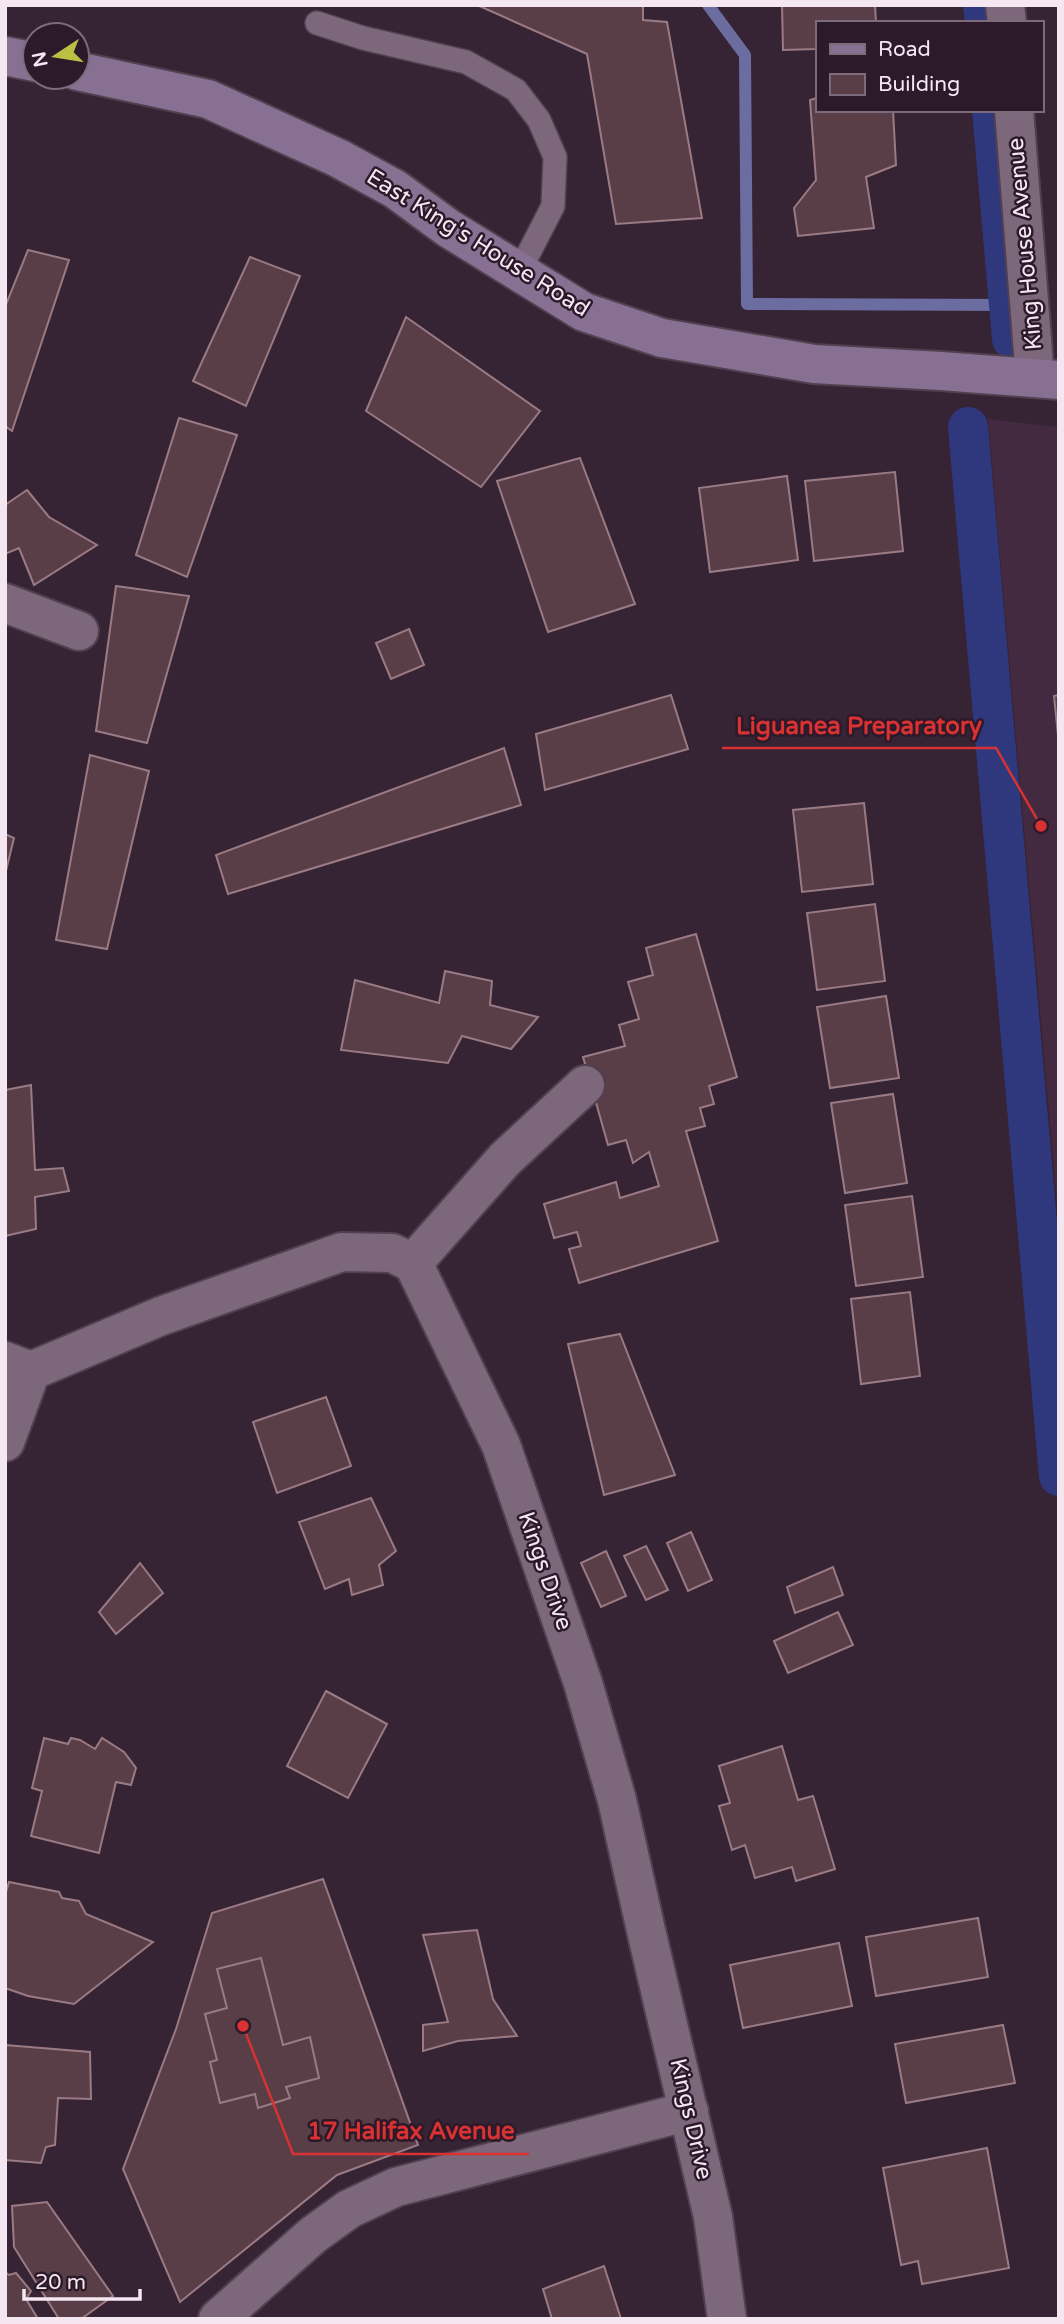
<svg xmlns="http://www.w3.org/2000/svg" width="1064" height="2324" font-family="'Varela Round',sans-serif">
	<rect width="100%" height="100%" fill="#362334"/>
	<polygon fill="#432a40" points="988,419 1059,427 1059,1226"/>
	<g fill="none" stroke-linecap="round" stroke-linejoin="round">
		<polyline stroke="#6b6ca0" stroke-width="12" points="708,5 745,55 747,304 1009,305"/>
		<g stroke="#30387d" stroke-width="40">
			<polyline points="983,5 985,23"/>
			<polyline points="992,110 1012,339"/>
			<polyline points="968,427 1059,1476"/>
		</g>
	</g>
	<g fill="#5a3e47" stroke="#9a7b84" stroke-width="2">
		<polygon points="477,5 643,5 643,20 667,22 702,218 616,224 587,54"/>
		<polygon points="782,5 875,5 876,23 817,23 817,49 783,50"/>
		<polygon points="817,98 817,110 893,110 896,165 866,177 874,228 798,236 794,208 816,180 810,100"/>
		<polygon points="28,250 69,260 12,431 5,426 5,307"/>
		<polygon points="250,257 300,276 246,406 193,381"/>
		<polygon points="406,317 540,411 481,487 366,411"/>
		<polygon points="179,418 237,435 187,577 136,555"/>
		<polygon points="580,458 635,604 548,632 497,481"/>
		<polygon points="895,472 903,551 814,561 805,481"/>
		<polygon points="787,476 798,560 710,572 699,488"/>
		<polygon points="27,490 49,517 97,545 34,585 19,548 5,554 5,505"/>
		<polygon points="116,586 189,596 147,743 96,731"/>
		<polygon points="409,629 424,665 391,679 376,643"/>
		<polygon points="671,695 688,749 545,790 536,734"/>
		<polygon points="1059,695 1059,745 1054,696"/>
		<polygon points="504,748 521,805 228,894 216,855"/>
		<polygon points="90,755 149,771 107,949 56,940"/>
		<polygon points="864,803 873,884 802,892 793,810"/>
		<polygon points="5,834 14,838 5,875"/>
		<polygon points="875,904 885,981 817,990 807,913"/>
		<polygon points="696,934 737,1077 709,1086 714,1104 700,1108 705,1126 686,1131 718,1241 579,1283 569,1249 581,1246 577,1232 554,1238 544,1204 616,1182 620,1198 659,1186 649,1152 633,1163 626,1140 608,1145 583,1057 625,1046 619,1025 639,1019 628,982 653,975 646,948"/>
		<polygon points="445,971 492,981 490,1005 538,1017 511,1049 462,1036 448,1063 341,1050 355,980 439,1003"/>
		<polygon points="886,996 899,1078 830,1088 817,1007"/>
		<polygon points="31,1085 35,1170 63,1168 69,1191 35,1197 36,1229 5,1236 5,1090"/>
		<polygon points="893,1094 907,1183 845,1193 831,1103"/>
		<polygon points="912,1196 923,1277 856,1286 845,1205"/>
		<polygon points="910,1292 920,1376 861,1384 851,1299"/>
		<polygon points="620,1334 675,1475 604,1495 568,1344"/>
		<polygon points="326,1397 351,1466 277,1493 253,1422"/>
		<polygon points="371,1498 396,1551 379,1565 383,1585 352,1595 349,1579 325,1589 299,1522"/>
		<polygon points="691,1532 712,1580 688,1591 667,1543"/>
		<polygon points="646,1546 668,1590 646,1600 624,1556"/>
		<polygon points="606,1551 626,1596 601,1607 581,1563"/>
		<polygon points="140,1563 163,1593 116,1634 99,1612"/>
		<polygon points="833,1567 843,1595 795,1613 787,1587"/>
		<polygon points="838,1612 853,1645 788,1673 774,1641"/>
		<polygon points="326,1691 387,1724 348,1798 287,1766"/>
		<polygon points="44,1738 68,1744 71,1738 80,1740 95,1749 102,1738 124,1752 136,1768 131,1785 116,1782 99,1853 31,1836 42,1791 32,1788"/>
		<polygon points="782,1746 798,1800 813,1796 835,1869 796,1881 792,1867 755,1878 745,1845 732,1850 719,1806 730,1803 719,1766"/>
		<polygon points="323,1879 418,2145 337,2175 180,2302 123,2169 176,2029 212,1913"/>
		<polygon points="9,1882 59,1892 62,1898 79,1901 86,1914 153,1942 74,2004 28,1996 5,1988 5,1895"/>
		<polygon points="978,1918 988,1977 876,1996 866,1937"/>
		<polygon points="477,1930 493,1999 517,2036 458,2041 423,2051 423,2025 448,2022 423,1935"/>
		<polygon points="839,1943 852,2006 743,2028 730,1965"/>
		<polygon points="261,1958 283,2045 310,2037 319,2078 286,2087 290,2098 258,2108 255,2094 220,2103 210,2062 217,2060 205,2014 227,2008 217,1969"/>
		<polygon points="1003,2025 1015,2083 906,2103 895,2044"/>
		<polygon points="5,2045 90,2052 91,2099 58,2098 55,2145 46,2147 41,2163 5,2160"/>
		<polygon points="987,2148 1009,2268 922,2284 918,2261 901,2265 883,2168"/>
		<polygon points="47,2202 113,2296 81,2319 59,2319 14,2247 12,2206"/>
		<polygon points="604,2266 621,2319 552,2319 543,2289"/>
		<polygon points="5,2272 9,2275 16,2273 31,2291 26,2299 38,2319 5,2319"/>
	</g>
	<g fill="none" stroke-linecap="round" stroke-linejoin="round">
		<g stroke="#51404f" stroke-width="26">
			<polyline id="service" points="317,23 363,38 466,62 516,90 539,120 555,157 553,206 519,272"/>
		</g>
		<g stroke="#51404f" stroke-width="42">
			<g id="minor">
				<polyline points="1005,5 1007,23"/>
				<polyline points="1014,110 1035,378"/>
				<polyline points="5,603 79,631"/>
				<polyline points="413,1263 505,1159 585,1085"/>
				<polyline points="5,1361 31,1371 161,1316 342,1252 392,1253 413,1263 501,1445 583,1683 617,1800 645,1926 713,2217 727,2319"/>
				<polyline points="5,1442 31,1371"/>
				<polyline points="218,2319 313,2235 349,2209 396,2187 689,2111"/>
			</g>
		</g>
		<g stroke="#51404f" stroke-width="42">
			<g id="secondary">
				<polyline points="5,56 35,62"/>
				<polyline points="77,71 208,99 338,158 395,189 448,228 584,312 662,338 814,364 941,371 1059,380"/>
			</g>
		</g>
		<use href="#service" stroke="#7d677a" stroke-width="23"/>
		<use href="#minor" stroke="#7d677a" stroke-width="38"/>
		<use href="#secondary" stroke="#887092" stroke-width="38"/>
	</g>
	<g text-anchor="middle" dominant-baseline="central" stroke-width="5" stroke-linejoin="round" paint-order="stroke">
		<g font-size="23" fill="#f4e7f2" stroke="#2c192a">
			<text transform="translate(478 243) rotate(32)">East King's House Road</text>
			<text transform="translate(1025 244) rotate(-95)">King House Avenue</text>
			<text transform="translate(545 1571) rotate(71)">Kings Drive</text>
			<text transform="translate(691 2119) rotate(77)">Kings Drive</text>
		</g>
	</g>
	<path fill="none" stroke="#d83232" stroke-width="2.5" d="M1041 826L996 748H722M243 2026L293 2154H529"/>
	<g fill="#d83232" stroke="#2c192a" stroke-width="2.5">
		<circle cx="1041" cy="826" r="7"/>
		<circle cx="243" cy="2026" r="7"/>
	</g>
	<g font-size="24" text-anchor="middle" font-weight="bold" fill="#d83232" stroke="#2c192a" stroke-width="5" stroke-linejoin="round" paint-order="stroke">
		<text x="859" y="734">Liguanea Preparatory</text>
		<text x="411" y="2139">17 Halifax Avenue</text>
	</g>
	<rect width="1064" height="2324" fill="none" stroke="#f4e7f2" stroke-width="14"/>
	<rect x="816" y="21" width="228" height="91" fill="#2c192a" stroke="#7c6b7a" stroke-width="2"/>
	<rect x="830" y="44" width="35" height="10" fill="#887092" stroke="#7c6b7a" stroke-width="2"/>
	<text x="878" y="56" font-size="21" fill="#f4e7f2">Road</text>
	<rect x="830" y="74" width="35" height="21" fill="#5a3e47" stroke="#7c6b7a" stroke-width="2"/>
	<text x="878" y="91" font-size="21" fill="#f4e7f2">Building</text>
	<g transform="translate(56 56) rotate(258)"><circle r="33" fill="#2c192a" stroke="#7c6b7a" stroke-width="2"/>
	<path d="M0-5L12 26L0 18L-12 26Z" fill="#bbc044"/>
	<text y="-10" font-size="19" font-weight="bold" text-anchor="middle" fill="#f4e7f2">N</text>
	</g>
	<path d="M24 2289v10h116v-10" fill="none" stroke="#f4e7f2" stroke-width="3.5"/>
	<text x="35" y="2289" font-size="21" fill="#f4e7f2" stroke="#2c192a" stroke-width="5" paint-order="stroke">20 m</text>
</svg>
